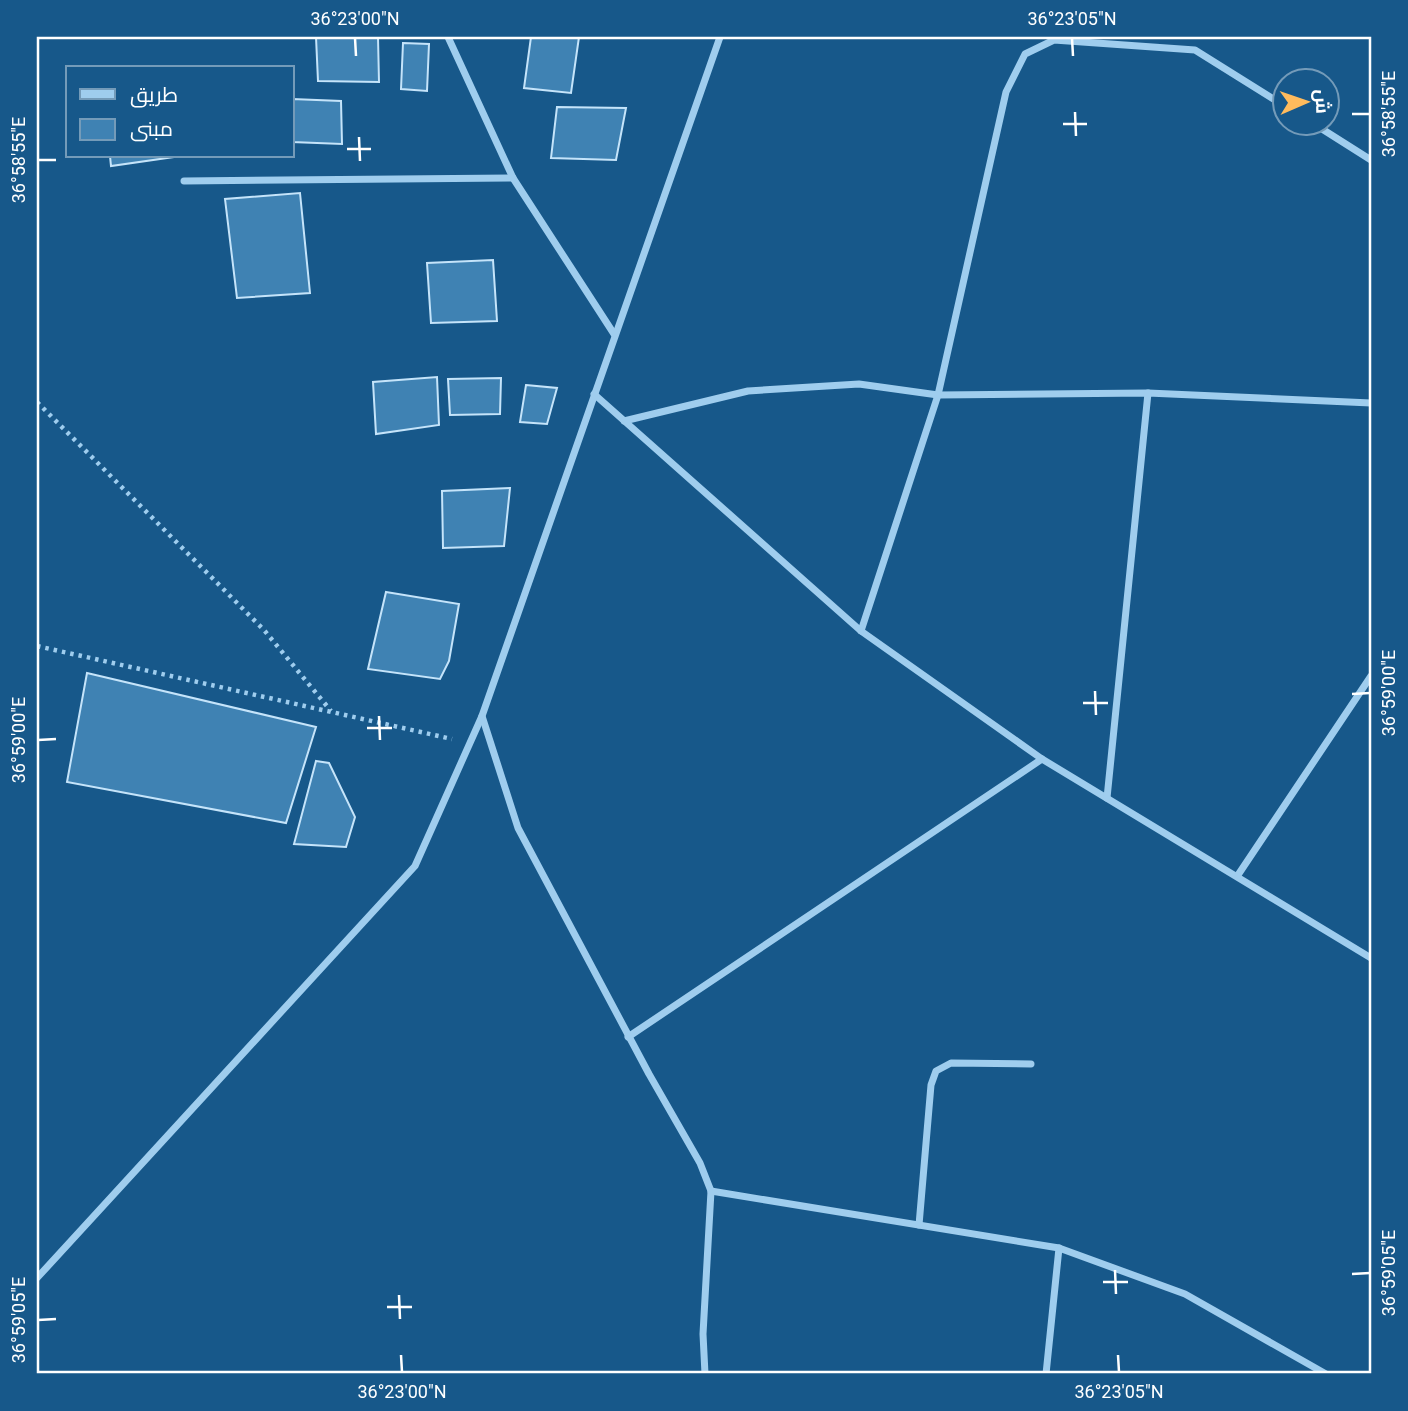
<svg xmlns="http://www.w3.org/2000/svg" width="1408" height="1411" font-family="Roboto,Cairo,sans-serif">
	<rect width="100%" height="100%" fill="#17588a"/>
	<g fill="#3f82b3" stroke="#c5e4fa" stroke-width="2">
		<polygon points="316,37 378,37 379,82 318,81"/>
		<polygon points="531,37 579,37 571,93 524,88"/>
		<polygon points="403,43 429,44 427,91 401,89"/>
		<polygon points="292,99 341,101 342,144 292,142"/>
		<polygon points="557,107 626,108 616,160 551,158"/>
		<polygon points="110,156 181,156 111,166"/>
		<polygon points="300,193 310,293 237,298 225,199"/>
		<polygon points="493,260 497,321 431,323 427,263"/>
		<polygon points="437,377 439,425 376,434 373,382"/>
		<polygon points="501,378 500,414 450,415 448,379"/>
		<polygon points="526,385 557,388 547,424 520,422"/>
		<polygon points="510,488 504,546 443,548 442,491"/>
		<polygon points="386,592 459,604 449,661 440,679 368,669"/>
		<polygon points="87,673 316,727 286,823 67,782"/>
		<polygon points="316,761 329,763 355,817 346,847 294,844"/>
	</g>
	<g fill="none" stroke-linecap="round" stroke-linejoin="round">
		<g stroke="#9fcdee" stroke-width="4.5" stroke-dasharray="3.5 5" stroke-linecap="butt">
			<polyline points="37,402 264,630 331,711"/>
			<polyline points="37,646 452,739"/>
		</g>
		<g stroke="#9fcdee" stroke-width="7">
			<polyline points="448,37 513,178 614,334"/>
			<polyline points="1311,122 1371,160"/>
			<polyline points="184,181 513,178"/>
			<polyline points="594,394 861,631 1042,759 1371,958"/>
			<polyline points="624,421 748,391 859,384 938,395 1148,393 1371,403"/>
			<polyline points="861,631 938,395 1006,92 1025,54 1054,40 1195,50 1286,107"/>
			<polyline points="482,716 518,828 649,1074 700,1163 711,1191 703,1334 705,1374"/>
			<polyline points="1107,798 1148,393"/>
			<polyline points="1238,875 1371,676"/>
			<polyline points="628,1037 1042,759"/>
			<polyline points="711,1191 1059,1248 1185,1294 1326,1374"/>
			<polyline points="919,1225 931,1085 936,1071 951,1063 1031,1064"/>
			<polyline points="37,1278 415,866 482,716 720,37"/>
			<polyline points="1046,1374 1059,1248"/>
		</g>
	</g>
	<path fill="none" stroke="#fff" stroke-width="2.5" d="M355 38 356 56M1072 38 1073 56M1075 112 1076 136M1352 114H1370M1063 124H1087M359 137 360 161M347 149H371M38 160H56M1095 691 1096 715M1352 694 1370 693M1083 703H1108M379 716 380 740M367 728H392M38 740 56 739M1115 1270 1116 1294M1352 1274 1370 1273M1103 1282H1128M399 1295 400 1319M387 1307H412M38 1320 56 1319M401 1355 402 1372M1118 1355 1119 1372"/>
	<rect width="1408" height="1411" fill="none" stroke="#17588a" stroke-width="77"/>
	<rect x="66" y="66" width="228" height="91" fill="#17588a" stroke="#749bb9" stroke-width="2"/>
	<rect x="80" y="89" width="35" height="10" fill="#9fcdee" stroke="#749bb9" stroke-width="2"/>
	<text x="130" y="102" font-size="21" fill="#ffffff">طريق</text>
	<rect x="80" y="119" width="35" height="21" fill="#3f82b3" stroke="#749bb9" stroke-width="2"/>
	<text x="130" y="136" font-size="21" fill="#ffffff">مبنى</text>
	<g transform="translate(1306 102) rotate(88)"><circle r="33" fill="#17588a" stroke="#749bb9" stroke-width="2"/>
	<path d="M0-5L12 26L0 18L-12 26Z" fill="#ffbb5d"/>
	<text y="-10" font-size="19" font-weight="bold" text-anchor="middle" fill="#ffffff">ش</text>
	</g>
	<rect x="38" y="38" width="1332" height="1334" fill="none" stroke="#fff" stroke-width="2.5"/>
	<g font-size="18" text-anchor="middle" fill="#fff">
		<text x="355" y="25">36°23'00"N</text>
		<text x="1072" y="25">36°23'05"N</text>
		<text transform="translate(1389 114) rotate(-90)" y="6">36°58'55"E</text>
		<text transform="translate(19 160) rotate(-90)" y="6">36°58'55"E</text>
		<text transform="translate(1389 693) rotate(-90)" y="6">36°59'00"E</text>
		<text transform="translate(19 740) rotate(-90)" y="6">36°59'00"E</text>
		<text transform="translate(1389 1273) rotate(-90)" y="6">36°59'05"E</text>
		<text transform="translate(19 1320) rotate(-90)" y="6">36°59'05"E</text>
		<text x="402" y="1398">36°23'00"N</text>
		<text x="1119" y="1398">36°23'05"N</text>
	</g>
</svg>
